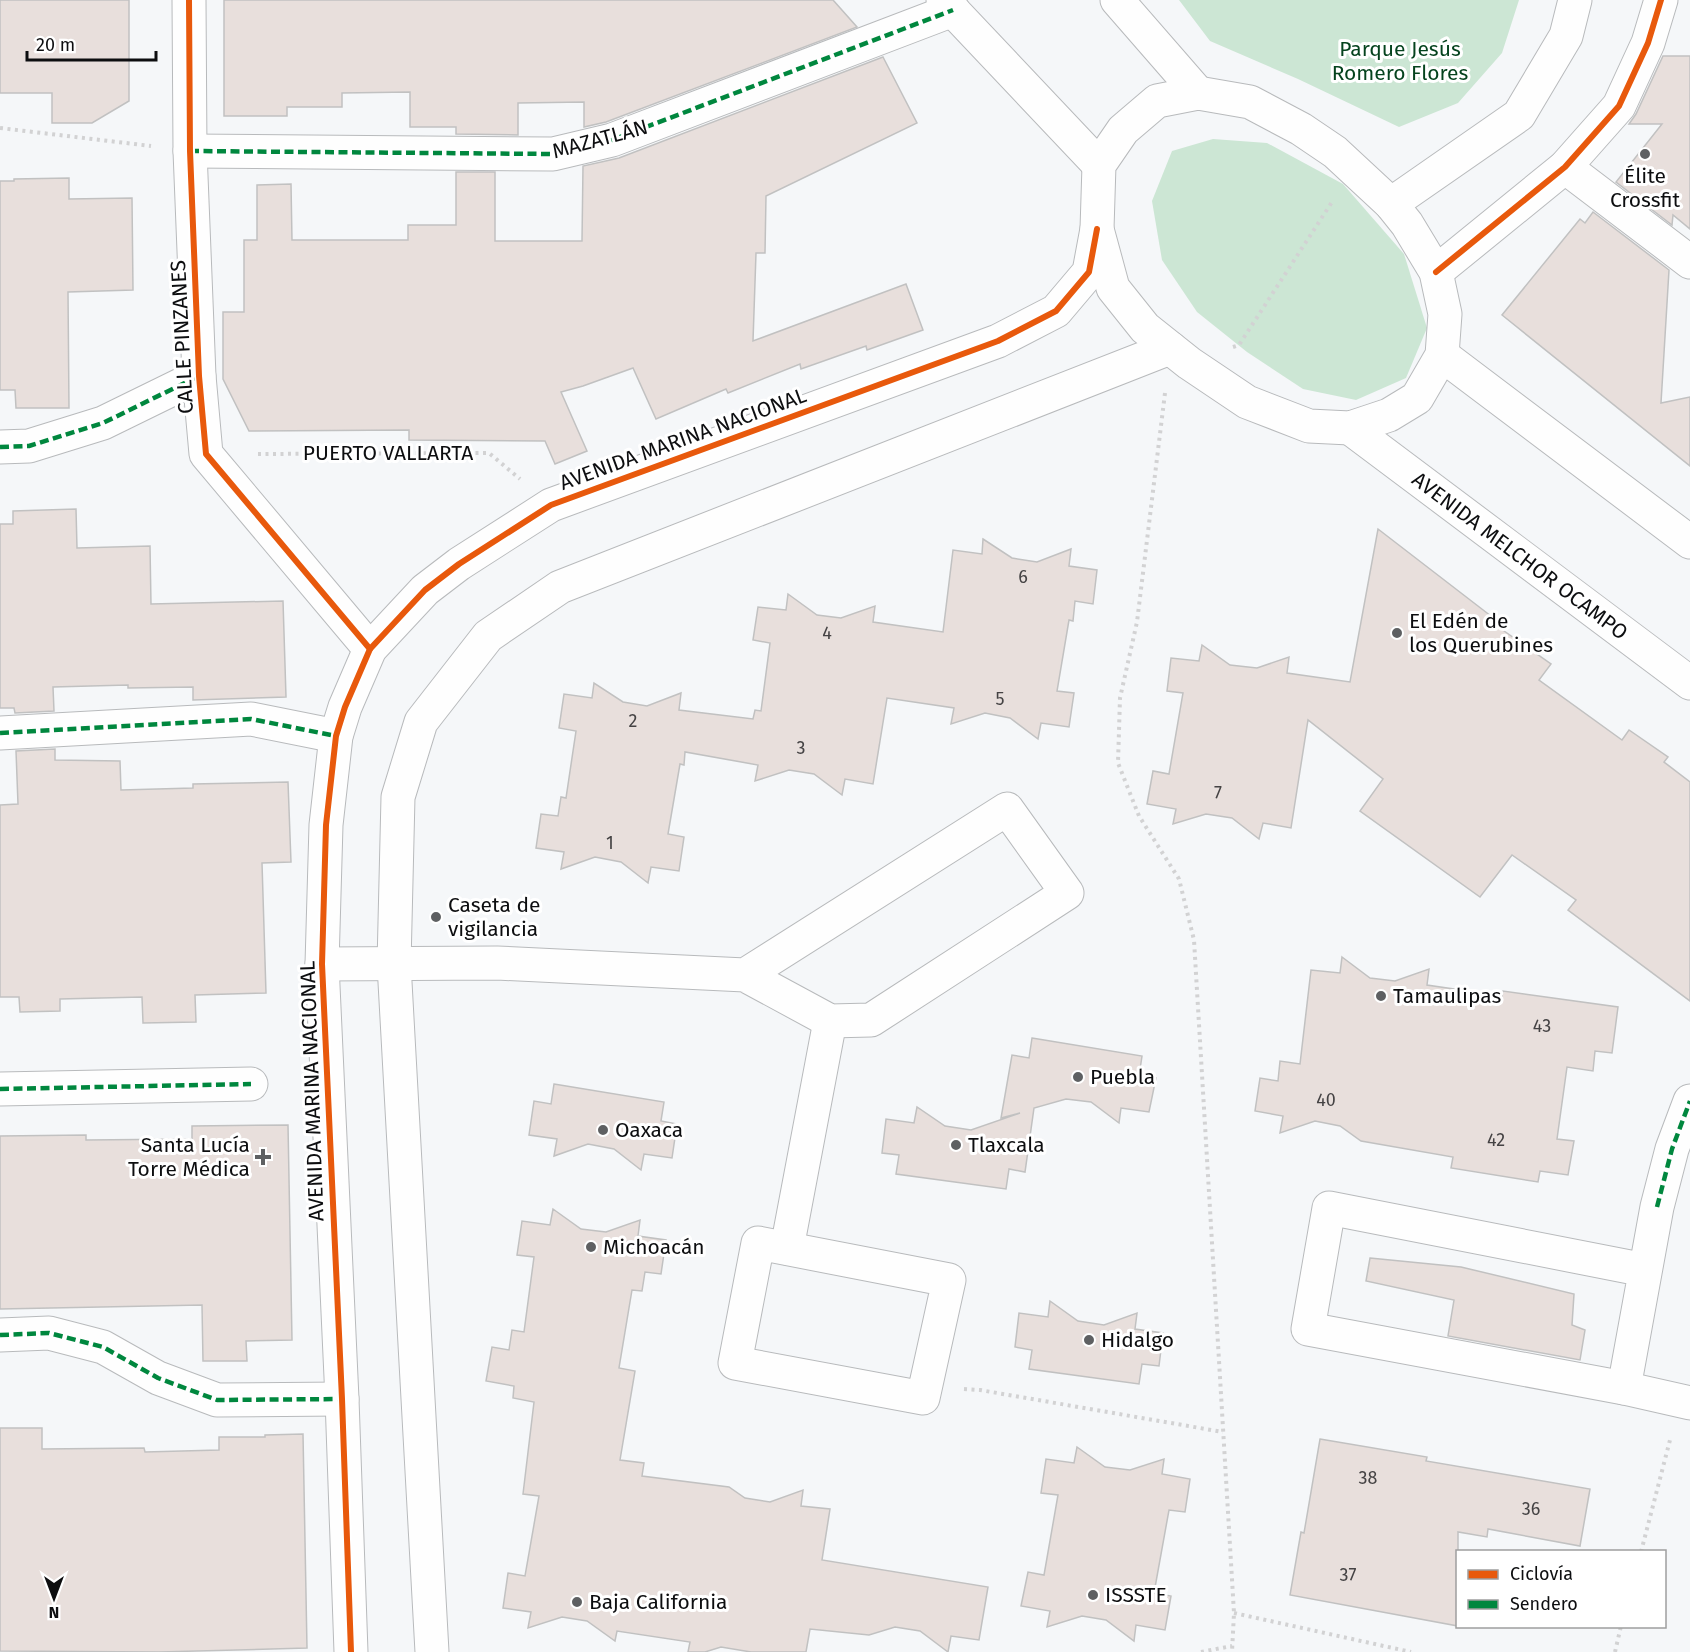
<svg xmlns="http://www.w3.org/2000/svg" width="1690" height="1652" font-family="'Fira Sans',sans-serif">
	<rect width="100%" height="100%" fill="#f5f7f9"/>
	<g fill="#cce6d4">
		<polygon points="1179,0 1519,0 1502,53 1458,103 1399,127 1298,79 1210,41"/>
		<polygon points="1213,139 1267,143 1343,184 1404,254 1427,328 1406,378 1356,400 1303,389 1247,352 1197,312 1162,260 1152,201 1172,151"/>
	</g>
	<g fill="#e8dfdc" stroke="#c1c1c1" stroke-width="1.5">
		<polygon points="0,0 129,0 129,101 92,123 52,123 52,93 0,93"/>
		<polygon points="224,0 833,0 857,27 606,122 584,127 584,102 518,103 518,135 456,134 456,127 410,127 410,92 342,93 342,107 287,107 287,116 224,116"/>
		<polygon points="1663,56 1690,56 1690,229 1673,215 1672,225 1616,182 1662,124 1629,124 1636,114"/>
		<polygon points="883,57 917,123 766,196 765,253 756,253 753,341 906,284 923,330 867,350 866,346 801,369 800,364 728,393 726,389 656,419 633,368 583,386 561,392 587,451 555,464 545,441 409,440 409,430 249,431 223,379 223,312 244,312 244,240 257,240 257,185 291,184 292,240 408,240 408,225 456,225 456,172 495,172 495,241 582,241 583,166 619,158"/>
		<polygon points="69,178 69,199 132,198 133,290 68,292 69,408 16,408 15,390 0,390 0,181 14,181 14,179"/>
		<polygon points="1593,212 1669,270 1661,403 1690,397 1690,466 1502,315 1580,219 1585,223"/>
		<polygon points="76,509 77,548 150,546 151,604 283,601 286,697 193,700 193,687 128,688 128,685 53,687 54,711 15,713 14,708 0,708 0,524 13,524 13,511"/>
		<polygon points="1378,529 1500,623 1497,626 1551,664 1539,680 1622,740 1629,730 1668,757 1664,762 1690,782 1690,1001 1568,910 1576,900 1512,855 1480,897 1360,811 1383,779 1308,720 1291,828 1263,823 1259,839 1232,818 1206,814 1173,824 1176,809 1147,804 1153,771 1169,774 1183,693 1167,691 1171,658 1199,661 1202,645 1230,665 1257,668 1289,657 1287,673 1350,682"/>
		<polygon points="983,539 1012,558 1037,562 1071,549 1069,566 1097,570 1093,604 1075,601 1073,621 1069,620 1057,691 1074,693 1069,727 1041,723 1038,739 1010,718 985,713 951,724 954,708 887,698 873,784 845,779 842,795 814,774 789,770 755,781 758,765 685,752 684,765 680,764 668,834 684,837 679,871 651,867 648,883 621,862 595,857 561,869 564,852 536,848 541,814 558,816 561,797 566,798 576,731 559,728 564,694 592,698 594,683 623,702 647,706 681,693 679,710 753,719 755,710 761,711 770,643 753,640 758,607 786,610 788,594 817,615 841,618 875,606 873,622 943,632 953,550 982,554"/>
		<polygon points="55,749 55,760 120,761 121,790 193,788 193,784 288,782 291,862 262,863 266,993 195,995 196,1022 143,1023 142,997 60,999 60,1011 20,1012 19,997 0,997 0,805 18,804 16,751"/>
		<polygon points="1342,957 1370,978 1395,981 1429,969 1427,985 1502,996 1503,991 1618,1007 1612,1053 1595,1051 1593,1071 1567,1067 1557,1139 1574,1141 1568,1175 1540,1171 1538,1182 1451,1168 1453,1157 1361,1141 1340,1126 1315,1121 1280,1133 1283,1116 1255,1111 1260,1078 1278,1081 1280,1061 1300,1064 1311,970 1340,973"/>
		<polygon points="1032,1038 1142,1056 1139,1076 1156,1078 1149,1112 1121,1108 1119,1123 1091,1102 1066,1099 1034,1108 1025,1172 1009,1169 1006,1189 896,1174 899,1155 882,1153 886,1119 914,1123 917,1107 945,1126 971,1130 1020,1113 1001,1118 1012,1055 1029,1058"/>
		<polygon points="554,1084 664,1102 661,1121 677,1124 672,1158 644,1154 641,1170 614,1149 588,1144 554,1156 557,1139 529,1135 534,1101 551,1104"/>
		<polygon points="288,1125 292,1340 246,1341 247,1361 203,1361 202,1305 0,1309 0,1136 86,1135 86,1140 192,1139 192,1126"/>
		<polygon points="553,1209 581,1229 606,1232 640,1220 638,1236 666,1240 661,1274 645,1272 642,1291 632,1290 619,1368 635,1371 620,1460 644,1463 642,1476 729,1487 745,1498 770,1502 803,1490 801,1506 830,1509 822,1560 988,1587 979,1640 951,1636 948,1652 920,1631 895,1627 869,1635 810,1629 806,1652 751,1652 721,1647 705,1652 688,1652 690,1642 617,1631 615,1641 587,1621 562,1617 528,1628 531,1612 503,1608 508,1573 525,1576 539,1496 523,1494 534,1402 513,1398 514,1386 486,1381 492,1347 509,1350 512,1330 524,1332 534,1257 517,1255 522,1221 550,1225"/>
		<polygon points="1370,1258 1461,1267 1574,1294 1572,1325 1585,1330 1580,1360 1448,1336 1454,1300 1366,1281"/>
		<polygon points="1050,1301 1078,1321 1104,1325 1137,1313 1135,1329 1163,1333 1159,1366 1142,1364 1139,1384 1029,1369 1032,1350 1015,1347 1019,1313 1048,1317"/>
		<polygon points="0,1428 42,1428 42,1449 144,1448 145,1452 219,1450 219,1437 265,1437 265,1435 303,1434 307,1648 159,1652 0,1651"/>
		<polygon points="1320,1439 1427,1457 1426,1461 1590,1489 1580,1546 1488,1529 1487,1537 1458,1532 1458,1626 1290,1595 1301,1532 1304,1533"/>
		<polygon points="1077,1447 1105,1467 1130,1470 1164,1459 1162,1474 1190,1479 1185,1512 1169,1510 1154,1593 1171,1596 1165,1630 1136,1625 1134,1641 1106,1620 1082,1616 1047,1627 1050,1611 1021,1606 1028,1572 1044,1575 1058,1495 1041,1493 1046,1459 1074,1463"/>
	</g>
	<g fill="none" stroke-linecap="round" stroke-linejoin="round">
		<g stroke="#b8babc" stroke-width="35">
			<g id="minor">
				<polyline points="189,0 190,151 199,376 206,454 370,649"/>
				<polyline points="190,151 553,154 612,140 953,10"/>
				<polyline points="1565,167 1690,262"/>
				<polyline points="1391,204 1519,115 1566,36 1575,0"/>
				<polyline points="1436,272 1565,167 1619,106 1648,43 1661,0"/>
				<polyline points="0,447 29,446 103,423 199,376"/>
				<polyline points="0,733 251,719 336,736"/>
				<polyline points="322,964 497,963 745,975 830,1021 871,1020 1067,893 1007,809 745,975"/>
				<polyline points="0,1089 251,1084"/>
				<polygon points="758,1243 949,1280 923,1398 735,1363"/>
				<polyline points="787,1248 830,1021"/>
				<polyline points="1645,1270 1329,1208 1308,1329 1624,1388 1657,1207 1672,1149 1690,1101"/>
				<polyline points="0,1335 49,1333 103,1347 158,1378 217,1400 342,1399"/>
				<polyline points="1624,1388 1690,1403"/>
				<polyline points="351,1652 342,1399 322,964 326,825 336,736 345,707 370,649 425,590 459,564 551,505 998,341 1056,311 1089,272 1097,229"/>
				<polyline points="432,1652 394,964 398,797 421,722 488,636 560,587 1170,348"/>
			</g>
		</g>
		<g stroke="#b8babc" stroke-width="35">
			<g id="major">
				<polyline points="943,0 1099,165"/>
				<polyline points="1117,0 1198,93"/>
				<polygon points="1198,93 1250,102 1301,129 1335,152 1391,204 1407,224 1436,272 1445,314 1442,355 1417,398 1389,415 1350,428 1309,426 1247,402 1189,363 1145,328 1113,288 1097,229 1099,165 1123,130 1157,101"/>
				<polyline points="1442,355 1690,542"/>
				<polyline points="1350,428 1690,683"/>
			</g>
		</g>
		<g stroke="#d2d2d3" stroke-width="4" stroke-dasharray="3 4.5" stroke-linecap="butt">
			<polyline points="0,128 151,146"/>
			<polyline points="1233,347 1239,345 1332,202"/>
			<polyline points="1165,393 1137,622 1120,698 1118,763 1139,816 1179,879 1194,940 1234,1613 1232,1652"/>
			<polyline points="258,454 489,453 520,479"/>
			<polyline points="964,1389 980,1390 1223,1432"/>
			<polyline points="1641,1552 1670,1440"/>
			<polyline points="1234,1613 1411,1652"/>
			<polyline points="1201,1652 1232,1646"/>
			<polyline points="1615,1652 1621,1626"/>
		</g>
		<use href="#minor" stroke="#fefefe" stroke-width="33"/>
		<use href="#major" stroke="#fefefe" stroke-width="33"/>
		<g stroke="#00873e" stroke-width="4.5" stroke-dasharray="9 4.5" stroke-linecap="butt">
			<polyline points="190,151 553,154 612,140 953,10"/>
			<polyline points="0,447 29,446 103,423 199,376"/>
			<polyline points="0,733 251,719 336,736"/>
			<polyline points="0,1089 251,1084"/>
			<polyline points="1657,1207 1672,1149 1690,1101"/>
			<polyline points="0,1335 49,1333 103,1347 158,1378 217,1400 342,1399"/>
		</g>
		<g stroke="#fff" stroke-width="10">
			<g id="cycleway">
				<polyline points="189,0 190,151 199,376 206,454 370,649"/>
				<polyline points="1436,272 1565,167 1619,106 1648,43 1661,0"/>
				<polyline points="351,1652 342,1399 322,964 326,825 336,736 345,707 370,649 425,590 459,564 551,505 998,341 1056,311 1089,272 1097,229"/>
			</g>
		</g>
		<use href="#cycleway" stroke="#e8590c" stroke-width="6"/>
	</g>
	<g fill="#5e6062" stroke="#fff" stroke-width="2">
		<circle cx="1645" cy="154" r="6"/>
		<circle cx="1397" cy="633" r="6"/>
		<circle cx="436" cy="917" r="6"/>
		<circle cx="1381" cy="996" r="6"/>
		<circle cx="1078" cy="1077" r="6"/>
		<circle cx="603" cy="1130" r="6"/>
		<circle cx="956" cy="1145" r="6"/>
		<path d="M260 1148h6v6h6v6h-6v6h-6v-6h-6v-6h6z"/>
		<circle cx="591" cy="1247" r="6"/>
		<circle cx="1089" cy="1340" r="6"/>
		<circle cx="1093" cy="1595" r="6"/>
		<circle cx="577" cy="1602" r="6"/>
	</g>
	<g text-anchor="middle" dominant-baseline="central" stroke-width="6" stroke-linejoin="round" paint-order="stroke">
		<g font-size="18" fill="#454344">
			<text x="1023" y="577">6</text>
			<text x="827" y="633">4</text>
			<text x="1000" y="699">5</text>
			<text x="633" y="721">2</text>
			<text x="801" y="748">3</text>
			<text x="1218" y="793">7</text>
			<text x="610" y="843">1</text>
			<text x="1542" y="1026">43</text>
			<text x="1326" y="1100">40</text>
			<text x="1496" y="1140">42</text>
			<text x="1368" y="1478">38</text>
			<text x="1531" y="1509">36</text>
			<text x="1348" y="1575">37</text>
		</g>
		<g font-size="21" fill="#05431e" stroke="#fff">
			<text x="1400" y="49">Parque Jesús<tspan x="1400" dy="24">Romero Flores</tspan></text>
		</g>
		<g font-size="21" fill="#0d0e10" stroke="#fff">
			<text transform="translate(600 139) rotate(-15)">MAZATLÁN</text>
			<text transform="translate(182 337) rotate(-93)">CALLE PINZANES</text>
			<text transform="translate(683 439) rotate(-20)">AVENIDA MARINA NACIONAL</text>
			<text x="388" y="453">PUERTO VALLARTA</text>
			<text transform="translate(1520 556) rotate(37)">AVENIDA MELCHOR OCAMPO</text>
			<text transform="translate(312 1091) rotate(-92)">AVENIDA MARINA NACIONAL</text>
		</g>
		<g font-size="21" fill="#0d0e10" stroke="#fff" text-anchor="start">
			<text x="1645" y="176" text-anchor="middle">Élite<tspan x="1645" dy="24">Crossfit</tspan></text>
			<text x="1409" y="621">El Edén de<tspan x="1409" dy="24">los Querubines</tspan></text>
			<text x="448" y="905">Caseta de<tspan x="448" dy="24">vigilancia</tspan></text>
			<text x="1393" y="996">Tamaulipas</text>
			<text x="1090" y="1077">Puebla</text>
			<text x="615" y="1130">Oaxaca</text>
			<text x="250" y="1145" text-anchor="end">Santa Lucía<tspan x="250" dy="24">Torre Médica</tspan></text>
			<text x="968" y="1145">Tlaxcala</text>
			<text x="603" y="1247">Michoacán</text>
			<text x="1101" y="1340">Hidalgo</text>
			<text x="1105" y="1595">ISSSTE</text>
			<text x="589" y="1602">Baja California</text>
		</g>
	</g>
	<rect x="1456" y="1550" width="210" height="78" fill="#ffffff" stroke="#9e9f9f" stroke-width="1.5"/>
	<rect x="1468" y="1570" width="30" height="9" fill="#e8590c" stroke="#9e9f9f" stroke-width="1.5"/>
	<text x="1510" y="1580" font-size="18" fill="#0d0e10">Ciclovía</text>
	<rect x="1468" y="1600" width="30" height="9" fill="#00873e" stroke="#9e9f9f" stroke-width="1.5"/>
	<text x="1510" y="1610" font-size="18" fill="#0d0e10">Sendero</text>
	<g transform="translate(54 1598) rotate(180)" stroke="#ffffff" stroke-width="4.5" paint-order="stroke">
	<path d="M0-4.5L10 22L0 15L-10 22Z" fill="#0d0e10"/>
	<text y="-9" font-size="16" font-weight="bold" text-anchor="middle" fill="#0d0e10">N</text>
	</g>
	<path d="M27 51v9h129v-9" fill="none" stroke="#0d0e10" stroke-width="3"/>
	<text x="36" y="51" font-size="18" fill="#0d0e10" stroke="#ffffff" stroke-width="4.5" paint-order="stroke">20 m</text>
</svg>
